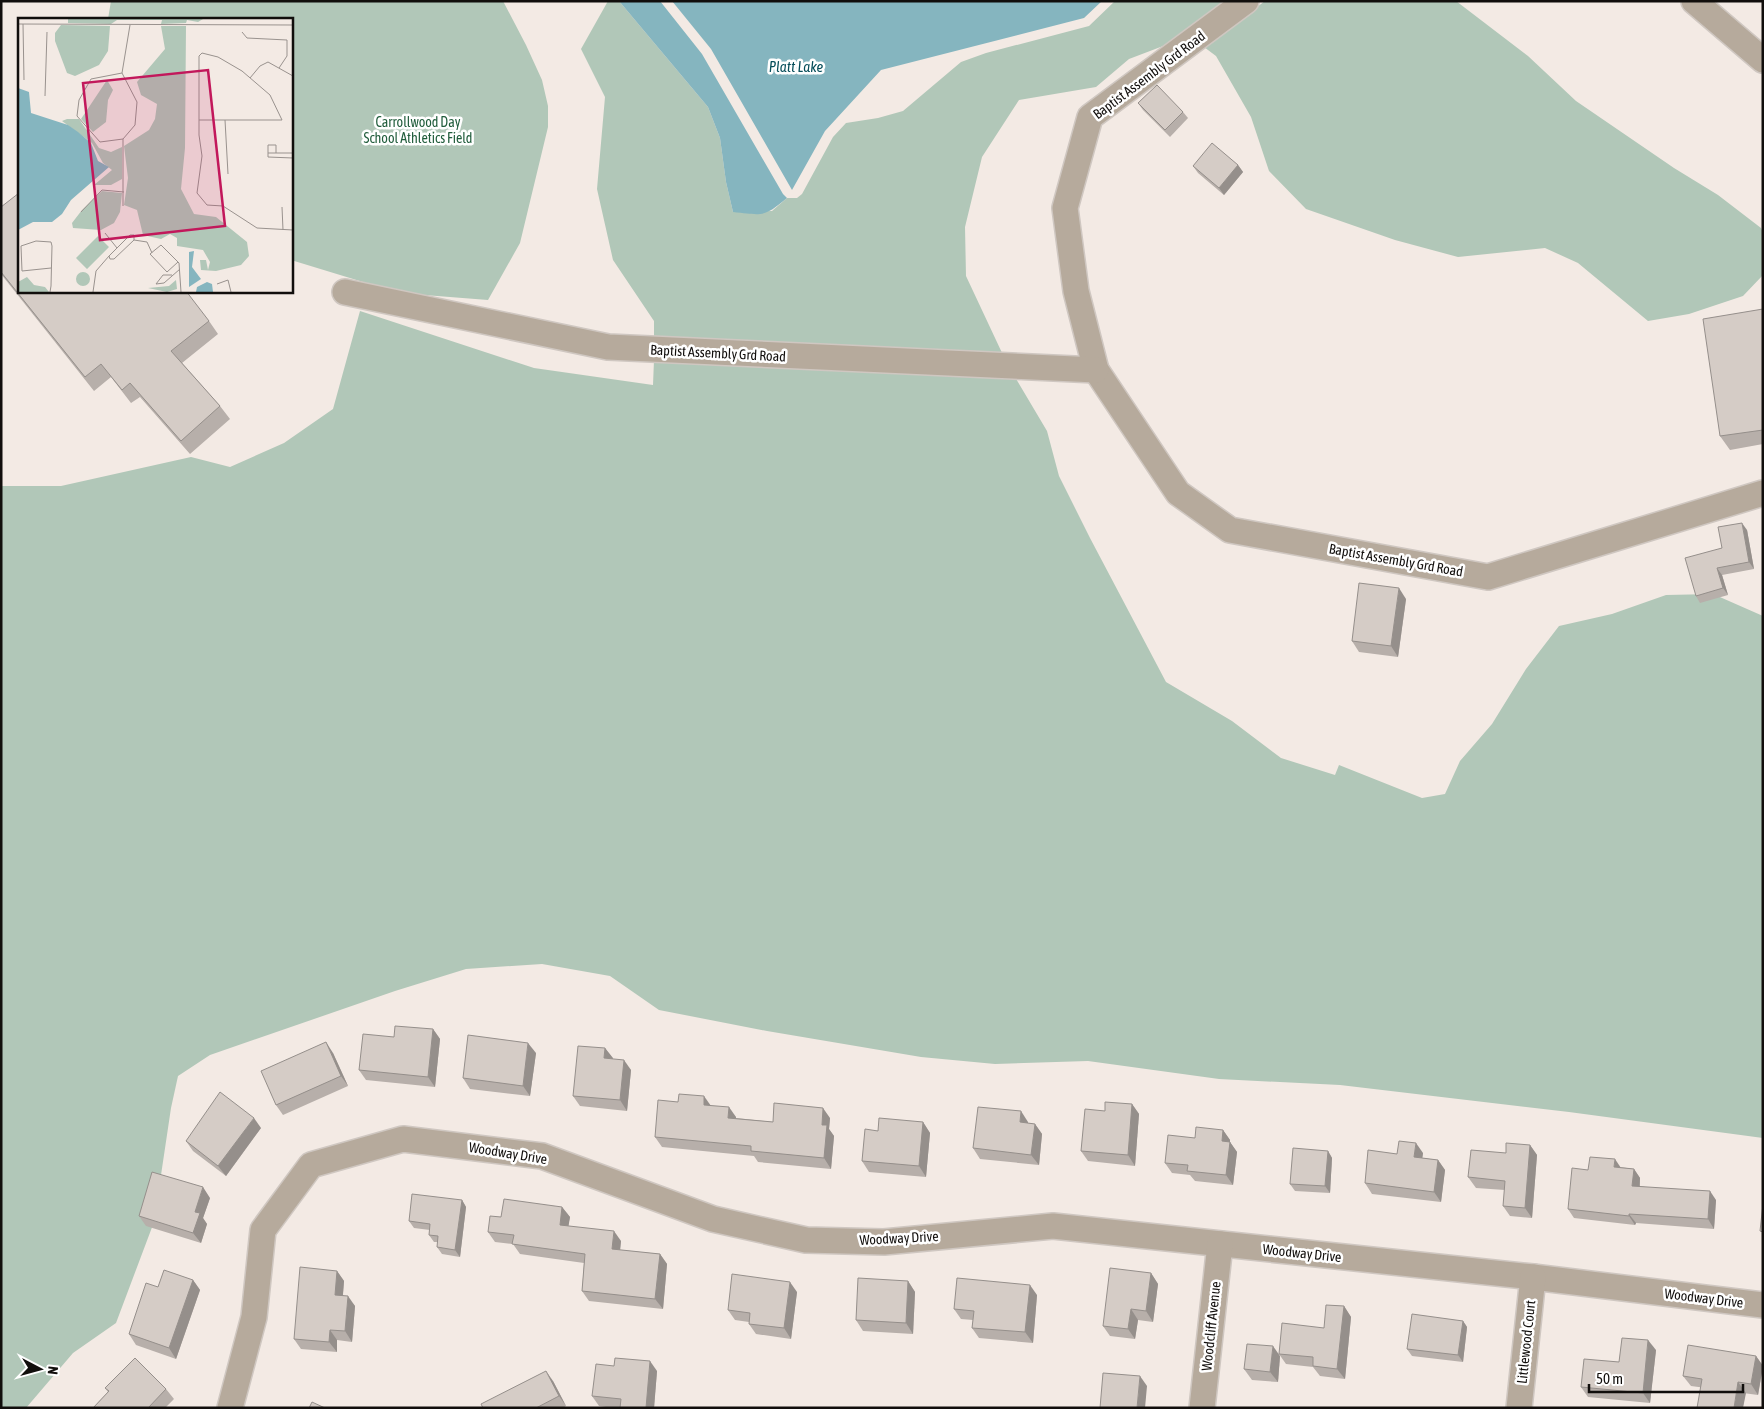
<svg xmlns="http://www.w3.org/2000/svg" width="1764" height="1409" font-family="'Asap Condensed',sans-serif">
	<rect width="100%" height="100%" fill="#f3eae4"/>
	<g fill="#b1c7b8">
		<polygon points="111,1 503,1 526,45 542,80 548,106 548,127 520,243 488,300 399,293 291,260 291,19 108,19"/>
		<polygon points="608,1 619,1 708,107 720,138 726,182 733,212 772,211 787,198 797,198 802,194 833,137 846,123 878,118 903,111 961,62 986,53 1089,26 1115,1 1227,1 1171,43 1129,59 1096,87 1019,100 982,157 965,227 966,276 1003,355 654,339 654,321 613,260 597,189 605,97 581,49"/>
		<polygon points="1265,1 1456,1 1528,56 1576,101 1674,168 1718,195 1761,228 1763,233 1763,275 1743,296 1689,314 1648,321 1578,263 1545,248 1458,257 1395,240 1306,209 1269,171 1251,117 1216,56 1204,47"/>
		<polygon points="360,311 534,368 653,385 654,360 1015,377 1047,431 1059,476 1090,538 1166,682 1232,721 1281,758 1335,775 1339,765 1422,798 1445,794 1460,761 1492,724 1526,669 1559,626 1612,614 1666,595 1713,594 1763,616 1763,1138 1569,1112 1340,1085 1219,1079 1088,1061 995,1064 921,1057 767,1031 659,1010 610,976 542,964 466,969 395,991 210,1055 178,1076 171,1108 154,1222 116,1323 73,1353 26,1408 1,1408 1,486 61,486 191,457 230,467 284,443 333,409"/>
	</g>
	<g fill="#85b5bf">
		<path d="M619 1H660L702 54 783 194 787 198C763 218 763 215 733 212L726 182 720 138 708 107Z"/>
		<polygon points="672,1 1102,1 1084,18 881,70 825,131 792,190 711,49"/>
	</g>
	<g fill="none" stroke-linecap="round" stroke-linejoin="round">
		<g stroke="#cfc7c1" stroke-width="28">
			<g id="minor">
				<polyline points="1246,1 1090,117 1065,208 1076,291 1096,370 1178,493 1230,530 1488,577 1763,493"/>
				<polyline points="1694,1 1763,60"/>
				<polyline points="345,292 608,347 1096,370"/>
				<polyline points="230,1408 254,1317 263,1230 311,1165 403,1139 542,1156 713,1219 806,1240 884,1242 1053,1226 1533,1277 1763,1305"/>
				<polyline points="1202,1408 1220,1244"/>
				<polyline points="1519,1408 1533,1277"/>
			</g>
		</g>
		<use href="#minor" stroke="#b6aa9c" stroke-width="25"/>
	</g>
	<g fill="#b7afaa">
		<polygon points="1138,103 1183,112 1188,118 1170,137 1143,110"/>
		<polygon points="1238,165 1243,172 1224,195 1198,173 1193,166"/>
		<polygon points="1,207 209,321 218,334 182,363 220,406 230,419 190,454 140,397 131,403 111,377 94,391 1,274"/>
		<polygon points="1763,309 1763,444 1730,450 1720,436"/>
		<polygon points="1747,530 1754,569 1722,575 1728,595 1700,603 1696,596 1722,548"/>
		<polygon points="1406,599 1398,657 1359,652 1352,641"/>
		<polygon points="433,1029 440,1039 435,1087 366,1080 359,1070"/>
		<polygon points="605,1048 613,1059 631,1070 627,1111 580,1106 573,1096"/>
		<polygon points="333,1053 348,1086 283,1115 276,1105"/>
		<polygon points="536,1053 530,1096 470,1089 463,1078"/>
		<polygon points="678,1102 711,1106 736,1117 736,1118 773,1122 830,1118 829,1129 834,1136 831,1169 758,1162 754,1156 662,1147 655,1137"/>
		<polygon points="1132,1104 1139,1114 1135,1166 1088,1161 1081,1151 1105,1111"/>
		<polygon points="923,1122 930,1133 926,1177 869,1172 862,1161 878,1131"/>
		<polygon points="1028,1122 1028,1123 1035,1124 1042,1134 1039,1165 980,1159 973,1148"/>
		<polygon points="261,1128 226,1176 193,1151 186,1141"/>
		<polygon points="1223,1130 1230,1140 1230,1142 1237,1152 1233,1185 1195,1181 1190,1175 1172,1173 1165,1163 1195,1138"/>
		<polygon points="1530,1145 1537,1155 1532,1218 1510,1216 1503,1206 1505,1190 1476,1188 1468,1177 1506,1153"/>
		<polygon points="1328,1151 1332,1158 1330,1193 1295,1191 1290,1184"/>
		<polygon points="1423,1153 1422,1158 1438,1160 1445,1170 1441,1202 1372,1194 1365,1183 1397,1154"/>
		<polygon points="1620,1167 1634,1169 1640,1178 1640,1186 1716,1200 1714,1229 1636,1223 1635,1225 1574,1218 1568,1209 1588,1170"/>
		<polygon points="210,1198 203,1218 207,1224 201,1243 146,1226 139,1216"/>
		<polygon points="462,1200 466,1207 460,1257 442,1254 437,1247 438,1242 434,1242 429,1235 430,1230 414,1228 409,1221"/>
		<polygon points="562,1207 570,1217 568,1226 621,1241 620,1250 660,1254 667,1264 663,1309 589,1301 582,1291 584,1263 520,1254 513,1244 495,1242 488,1232 501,1217"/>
		<polygon points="337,1271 344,1281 343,1295 355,1306 352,1342 337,1340 337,1352 301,1349 294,1339"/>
		<polygon points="1151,1273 1158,1284 1153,1322 1138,1320 1135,1339 1110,1336 1103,1326"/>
		<polygon points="193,1280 200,1290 176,1359 136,1345 129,1334 158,1287"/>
		<polygon points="908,1281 915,1292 913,1334 863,1331 856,1320"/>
		<polygon points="797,1292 791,1339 756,1334 749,1324 749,1322 735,1320 728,1310"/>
		<polygon points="1037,1295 1033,1343 979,1338 972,1328 973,1320 961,1319 954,1309"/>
		<polygon points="1344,1306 1351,1317 1345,1379 1320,1376 1313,1367 1286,1364 1279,1354 1324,1328"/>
		<polygon points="1463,1321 1467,1327 1463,1362 1412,1356 1407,1349"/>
		<polygon points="1656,1350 1650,1403 1588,1397 1581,1387 1619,1362"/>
		<polygon points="1280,1356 1278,1382 1252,1380 1244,1369"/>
		<polygon points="1756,1356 1763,1366 1758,1395 1691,1386 1683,1376"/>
		<polygon points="657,1371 654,1408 613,1408 599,1406 592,1396"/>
		<polygon points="553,1381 566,1406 563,1408 483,1408"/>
		<polygon points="105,1388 166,1389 174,1399 165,1408 93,1408 108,1392"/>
	</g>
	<g fill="#958f8b">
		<polygon points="1238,165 1243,172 1224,195 1219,188"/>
		<polygon points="1742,523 1747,530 1754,569 1749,562"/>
		<polygon points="1717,568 1722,575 1728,595 1723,588"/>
		<polygon points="1399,588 1406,599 1398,657 1391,646"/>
		<polygon points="433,1029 440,1039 435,1087 428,1077"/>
		<polygon points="326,1042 333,1053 348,1086 341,1076"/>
		<polygon points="528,1043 536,1053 530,1096 523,1086"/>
		<polygon points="605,1048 613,1058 612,1068 604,1058"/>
		<polygon points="624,1060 631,1070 627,1111 620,1100"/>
		<polygon points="704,1096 711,1106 704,1105"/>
		<polygon points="1132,1104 1139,1114 1135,1166 1128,1155"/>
		<polygon points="729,1107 736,1117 735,1128 728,1118"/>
		<polygon points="823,1108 830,1118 829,1129 834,1136 831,1169 824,1158 822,1125"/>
		<polygon points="1021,1111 1028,1122 1027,1132 1020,1122"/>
		<polygon points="254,1118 261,1128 226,1176 218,1166"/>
		<polygon points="923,1122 930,1133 926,1177 919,1166"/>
		<polygon points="1035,1124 1042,1134 1039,1165 1031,1155"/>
		<polygon points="1223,1130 1230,1140 1230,1142 1237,1152 1233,1185 1226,1175 1222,1141"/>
		<polygon points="1416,1143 1423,1153 1421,1168 1414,1157"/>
		<polygon points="1530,1145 1537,1155 1532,1218 1525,1208"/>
		<polygon points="1328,1151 1332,1158 1330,1193 1325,1186"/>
		<polygon points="1615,1159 1621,1168 1614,1167"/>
		<polygon points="1438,1160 1445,1170 1441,1202 1434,1192"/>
		<polygon points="1634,1169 1640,1178 1639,1195 1632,1186"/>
		<polygon points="203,1187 210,1198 203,1218 207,1224 201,1243 193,1233 195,1212"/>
		<polygon points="1710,1191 1716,1200 1714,1229 1708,1219"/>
		<polygon points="462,1200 466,1207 460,1257 455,1250"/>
		<polygon points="562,1207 570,1217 567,1235 560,1225"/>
		<polygon points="1629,1214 1636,1223 1635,1225 1629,1216"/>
		<polygon points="614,1231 621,1241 619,1260 612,1249"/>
		<polygon points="660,1254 667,1264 663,1309 655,1299"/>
		<polygon points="337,1271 344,1281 342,1305 335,1295"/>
		<polygon points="1151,1273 1158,1284 1153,1322 1146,1311"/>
		<polygon points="193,1280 200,1290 176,1359 169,1348"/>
		<polygon points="908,1281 915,1292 913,1334 906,1323"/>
		<polygon points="790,1282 797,1292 791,1339 784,1328"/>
		<polygon points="1030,1285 1037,1295 1033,1343 1025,1332"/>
		<polygon points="348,1296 355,1306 352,1342 345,1331"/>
		<polygon points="1344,1306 1351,1317 1345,1379 1337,1369"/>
		<polygon points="1131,1309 1138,1320 1135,1339 1128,1329"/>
		<polygon points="1463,1321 1467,1327 1463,1362 1458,1355"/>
		<polygon points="330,1330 337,1340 337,1352 329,1342"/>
		<polygon points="1648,1340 1656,1350 1650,1403 1643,1393"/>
		<polygon points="1273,1346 1280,1356 1278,1382 1270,1372"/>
		<polygon points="1756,1356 1763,1366 1758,1395 1751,1384"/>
		<polygon points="650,1361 657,1371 654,1408 646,1408"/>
		<polygon points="546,1371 553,1381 566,1406 559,1396"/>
		<polygon points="1140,1376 1147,1386 1145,1408 1137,1408"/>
		<polygon points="1738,1382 1746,1393 1743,1408 1734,1408"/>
	</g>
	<g fill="#d5ccc6" stroke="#958f8b">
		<polygon points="1157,85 1183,112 1165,130 1138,103"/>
		<polygon points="1212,143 1238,165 1219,188 1193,166"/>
		<polygon points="19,193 19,291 186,291 209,321 171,351 220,406 181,441 130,383 122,390 101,364 85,377 1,272 1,207"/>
		<polygon points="1763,309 1763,430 1720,436 1703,319"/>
		<polygon points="1742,523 1749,562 1717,568 1723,588 1696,596 1685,558 1722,548 1718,527"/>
		<polygon points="1359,583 1399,588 1391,646 1352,641"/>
		<polygon points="395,1026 433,1029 428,1077 359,1070 363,1034 394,1037"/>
		<polygon points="468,1035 528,1043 523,1086 463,1078"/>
		<polygon points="326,1042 341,1076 276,1105 261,1071"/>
		<polygon points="578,1046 605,1048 604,1058 624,1060 620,1100 573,1096"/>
		<polygon points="220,1092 254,1118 218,1166 186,1141"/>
		<polygon points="679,1094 704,1096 704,1105 729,1107 728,1118 773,1122 774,1103 823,1108 822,1125 827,1125 824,1158 751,1151 751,1146 655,1137 658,1100 678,1102"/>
		<polygon points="1105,1102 1132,1104 1128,1155 1081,1151 1085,1109 1105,1111"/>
		<polygon points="978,1107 1021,1111 1020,1122 1035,1124 1031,1155 973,1148"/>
		<polygon points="879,1118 923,1122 919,1166 862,1161 865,1129 878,1131"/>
		<polygon points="1196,1127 1223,1130 1222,1141 1230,1142 1226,1175 1187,1171 1188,1165 1165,1163 1168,1135 1195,1138"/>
		<polygon points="1399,1141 1416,1143 1414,1157 1438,1160 1434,1192 1365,1183 1368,1150 1397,1154"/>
		<polygon points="1506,1143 1530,1145 1525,1208 1503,1206 1505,1181 1468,1177 1471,1150 1506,1153"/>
		<polygon points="1293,1148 1328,1151 1325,1186 1290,1184"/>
		<polygon points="1590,1157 1615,1159 1614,1167 1634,1169 1632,1186 1710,1191 1708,1219 1629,1214 1629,1216 1568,1209 1572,1168 1588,1170"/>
		<polygon points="152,1172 203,1187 195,1212 200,1213 193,1233 139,1216"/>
		<polygon points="412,1194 462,1200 455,1250 437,1247 438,1236 429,1235 430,1224 409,1221"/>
		<polygon points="504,1199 562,1207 560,1225 614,1231 612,1249 660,1254 655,1299 582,1291 585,1254 512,1244 514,1235 488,1232 490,1216 501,1217"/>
		<polygon points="1763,1204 1763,1232 1760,1231"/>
		<polygon points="300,1267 337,1271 335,1295 348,1296 345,1331 330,1330 329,1342 294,1339"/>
		<polygon points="1110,1268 1151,1273 1146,1311 1131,1309 1128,1329 1103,1326"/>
		<polygon points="164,1270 193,1280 169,1348 129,1334 146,1283 158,1287"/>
		<polygon points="732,1274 790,1282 784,1328 749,1324 750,1313 728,1310"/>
		<polygon points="858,1278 908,1281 906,1323 856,1320"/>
		<polygon points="957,1278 1030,1285 1025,1332 972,1328 974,1311 954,1309"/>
		<polygon points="1326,1305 1344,1306 1337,1369 1313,1366 1313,1357 1279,1354 1282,1323 1324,1328"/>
		<polygon points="1412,1314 1463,1321 1458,1355 1407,1349"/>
		<polygon points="1622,1338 1648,1340 1643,1393 1581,1387 1584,1359 1619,1362"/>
		<polygon points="1247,1344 1273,1346 1270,1372 1244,1369"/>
		<polygon points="1688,1345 1756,1356 1751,1384 1738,1382 1734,1408 1697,1408 1702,1379 1683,1376"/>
		<polygon points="135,1358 166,1389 148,1408 93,1408 109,1391 105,1388"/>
		<polygon points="615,1358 650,1361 646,1408 620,1408 621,1399 592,1396 596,1364 614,1366"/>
		<polygon points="546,1371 559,1396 536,1408 483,1408 481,1404"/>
		<polygon points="1103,1373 1140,1376 1137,1408 1100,1408"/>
		<polygon points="312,1402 325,1408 309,1408"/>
	</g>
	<g text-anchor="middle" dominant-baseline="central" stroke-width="5" stroke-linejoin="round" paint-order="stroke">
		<g font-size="14" fill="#110e0c" stroke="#fff">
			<text transform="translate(1149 75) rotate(-37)">Baptist Assembly Grd Road</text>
			<text transform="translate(718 353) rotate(3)">Baptist Assembly Grd Road</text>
			<text transform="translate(1396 560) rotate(10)">Baptist Assembly Grd Road</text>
			<text transform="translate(508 1153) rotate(9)">Woodway Drive</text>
			<text transform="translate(899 1238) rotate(-3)">Woodway Drive</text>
			<text transform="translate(1302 1253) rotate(6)">Woodway Drive</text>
			<text transform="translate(1704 1298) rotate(7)">Woodway Drive</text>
			<text transform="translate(1211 1326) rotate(-84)">Woodcliff Avenue</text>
			<text transform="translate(1526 1342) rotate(-84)">Littlewood Court</text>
		</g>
		<g font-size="14" fill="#215d3c" stroke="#fff">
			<text x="418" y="122">Carrollwood Day<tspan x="418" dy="16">School Athletics Field</tspan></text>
		</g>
		<g font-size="15" font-style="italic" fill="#064e5a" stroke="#fff">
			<text x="796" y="66">Platt Lake</text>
		</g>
	</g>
	<g transform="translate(18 18)">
		<rect width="275" height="275" fill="#f3eae4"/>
		<path d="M50 1H185L180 4 169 2 168 5 143 6 144 2H99L93 6 50 5ZM43 7 92 8 90 33 81 47 57 58 49 55 37 23V15ZM143 8H168L167 130 163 171 176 196 198 199 229 224 231 238 223 247 198 253 183 252 182 242H188L190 252 192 244 185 232 159 228V220L152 216 143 221 125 217 119 192 106 187 110 160 106 128 131 112 137 101 139 86 123 77 119 64 147 31ZM89 62 95 72 90 82 88 104 75 114 63 101ZM49 101H61L81 130 93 134 104 129V161L93 167H76L94 152 85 145 74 125 44 103ZM84 173 104 175 102 194 96 205 83 212 55 210 54 205 64 192ZM80 218 91 229 69 251 58 240ZM58 261a7 7 0 1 1 14 0a7 7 0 1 1-14 0ZM9 259 16 267 27 269 31 274H0V264ZM158 262 159 271 149 274 130 270 151 268Z" fill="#b1c7b8"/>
		<path d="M0 70 11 74 13 95 50 107 60 114 73 125 80 143 91 149 53 182 44 196 34 204H15L0 212ZM176 233 174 249 183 261 171 269V234ZM189 264 194 266 195 274H178L179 269Z" fill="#85b5bf"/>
		<path fill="none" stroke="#99928e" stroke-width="1" d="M0 6 275 7M5 6 6 62M224 14 229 20 269 22V38L261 50M104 55 119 84 117 107 105 121 82 124 59 98 61 82 73 61ZM104 55 112 7M232 60 242 48 250 44 275 58M27 78 29 14M181 102H264L252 77 224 53 200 39 184 35 181 38V117L184 138 179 175 189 187 205 188 239 210 275 212M207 102 210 156M105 121V188M250 135V127H258V135M275 135H250V139L275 140M264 189 265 212M63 194 84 172 106 174M87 215 99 230M116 222 129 224 134 235M160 244 149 254 132 236 143 227 161 245 163 274M154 257H145L138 266 146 265 162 251M199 266 210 262 213 274M32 274 33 268 34 228 33 224 18 223 3 228 4 253 33 250M75 274 78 253 91 238 112 217H116V222L96 241H92L91 238"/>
		<path fill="#c2185b" fill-opacity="0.15" stroke="#c2185b" stroke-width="2.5" d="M190 52 207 208 82 222 65 65Z"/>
		<rect width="275" height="275" fill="none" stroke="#110e0c" stroke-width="2.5"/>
	</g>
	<rect width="1764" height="1409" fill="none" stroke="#110e0c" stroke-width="5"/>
	<g transform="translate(40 1369) rotate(96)" stroke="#ffffff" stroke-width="4" paint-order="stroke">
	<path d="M0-4L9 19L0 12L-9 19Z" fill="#110e0c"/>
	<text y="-8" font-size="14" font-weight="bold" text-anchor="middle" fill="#110e0c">N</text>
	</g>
	<path d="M1589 1384v8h154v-8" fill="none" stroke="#110e0c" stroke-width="2.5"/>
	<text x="1596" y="1384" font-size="15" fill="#110e0c" stroke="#ffffff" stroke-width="4" paint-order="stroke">50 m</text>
</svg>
